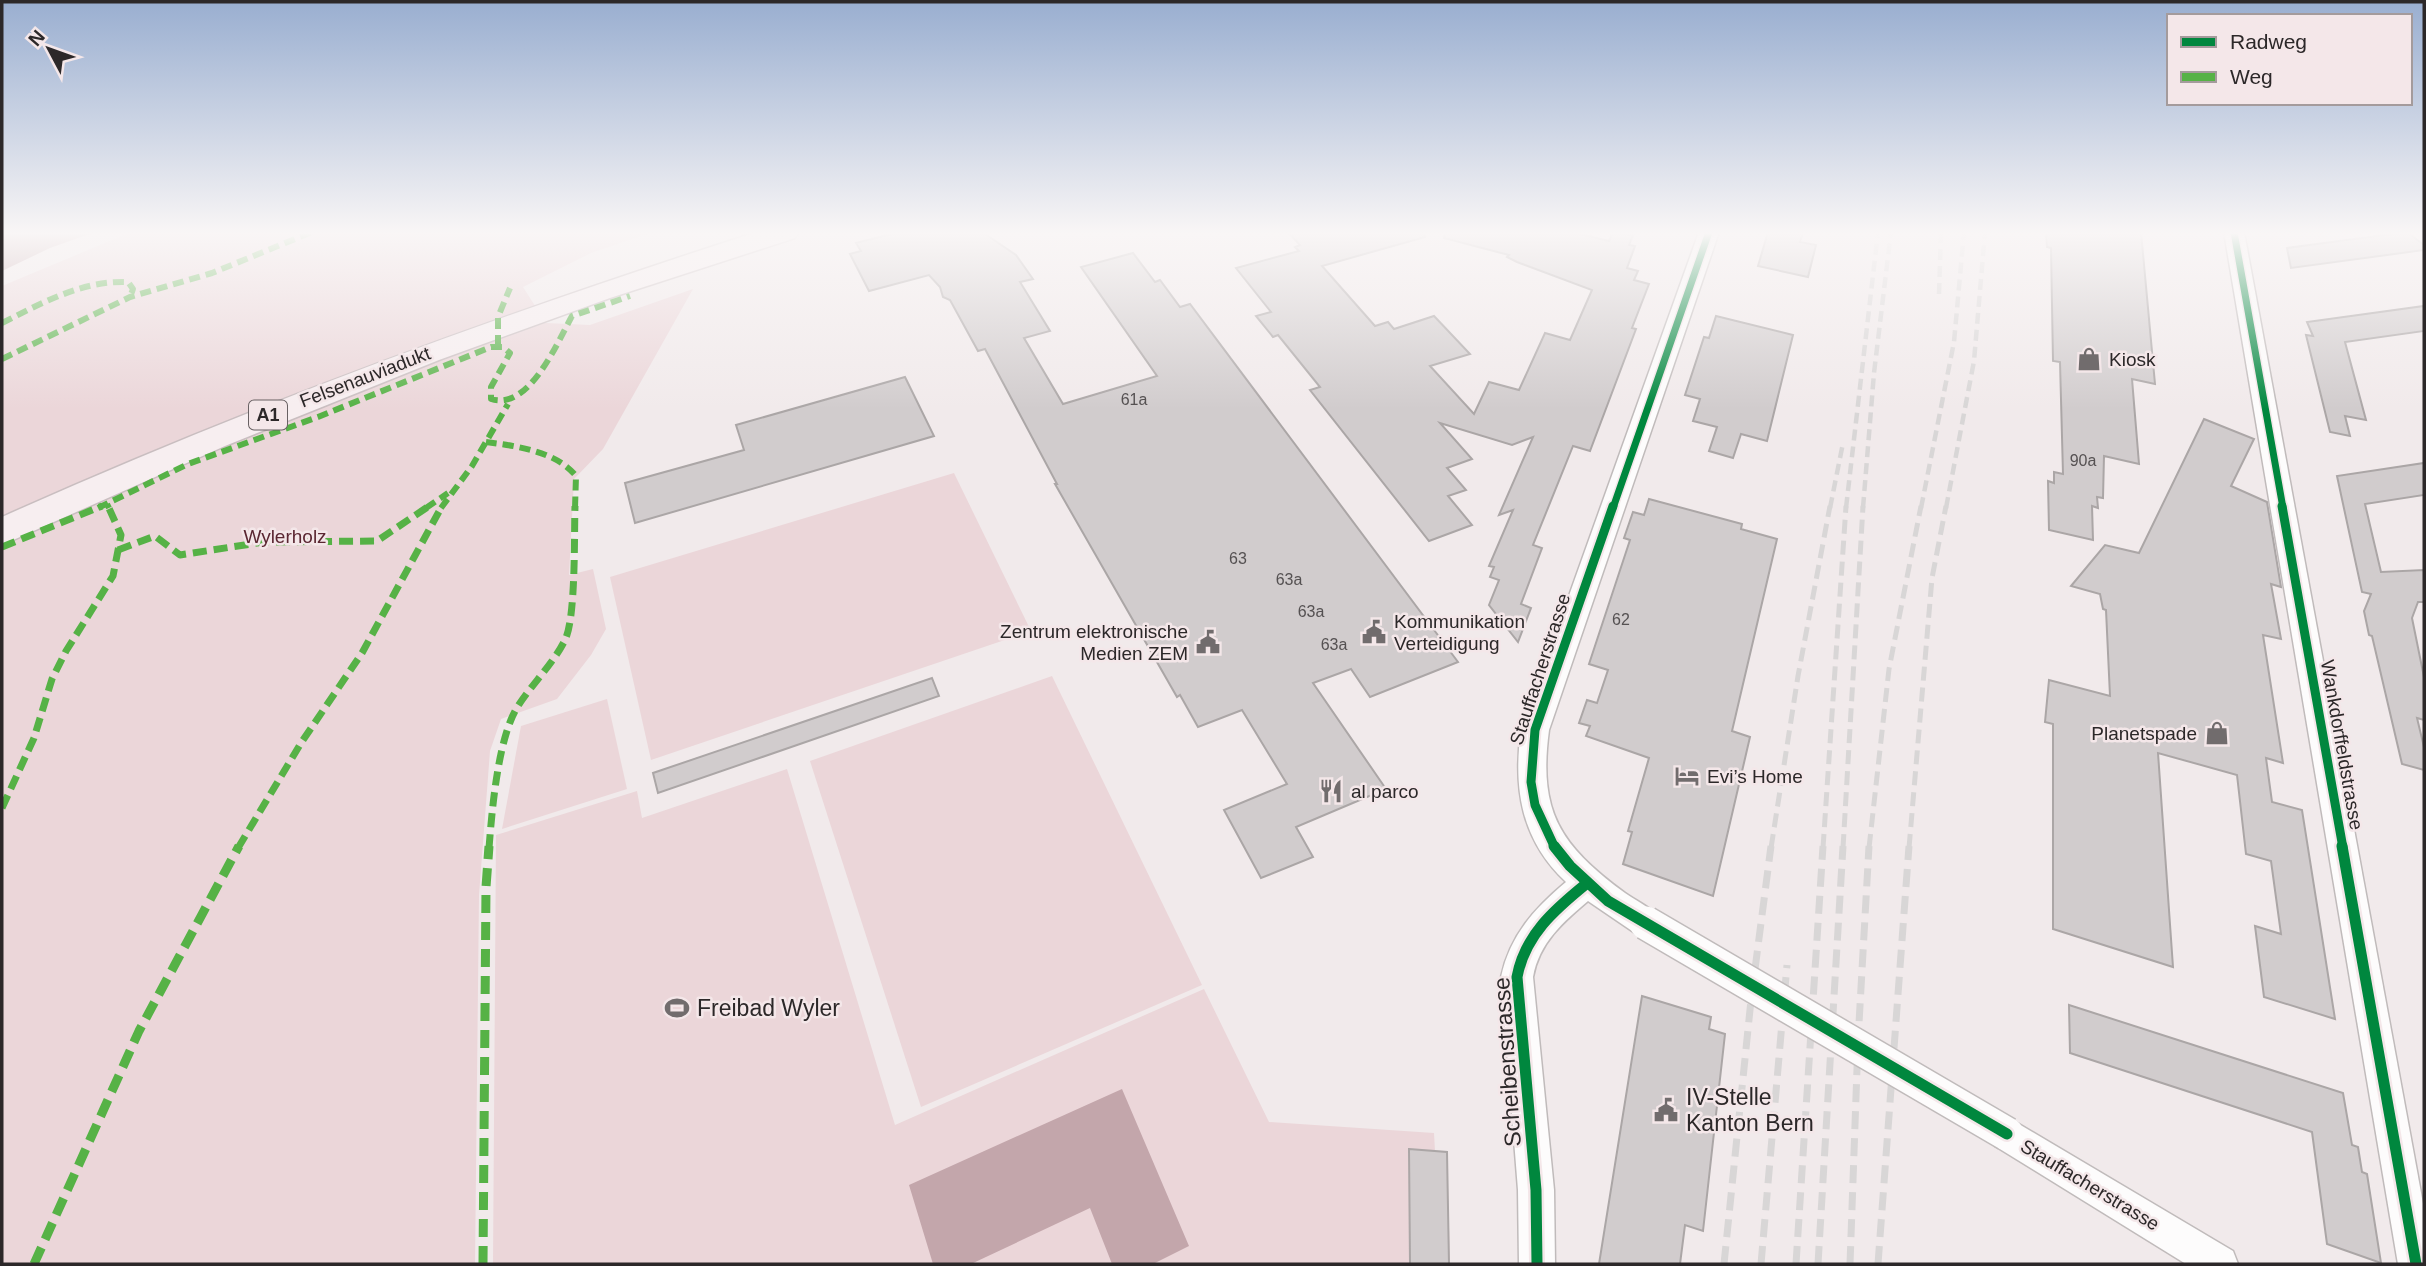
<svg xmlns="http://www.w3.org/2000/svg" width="2426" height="1266" font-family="Helvetica,sans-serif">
	<rect width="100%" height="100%" fill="#f1eaeb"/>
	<g fill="#ebd6d9">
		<polygon points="131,232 653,232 591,253 523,287 546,323 590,325 693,289 603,449 574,479 569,575 593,569 606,629 591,655 557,699 501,719 490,751 479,895 475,1264 2,1264 2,286"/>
		<polygon points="954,473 1031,631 651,760 610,577"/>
		<polygon points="1052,676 1202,985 921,1107 810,761"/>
		<polygon points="607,699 627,789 502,829 521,726"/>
		<polygon points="787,769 895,1125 1204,989 1269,1122 1434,1133 1435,1151 1447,1152 1450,1264 493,1264 496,835 637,791 642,818"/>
	</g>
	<g fill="#c3a6ab">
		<polygon points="2,232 95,232 50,248 2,271"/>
		<polygon points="1122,1089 1189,1246 1153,1264 1112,1264 1090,1208 971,1264 933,1264 909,1185"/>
	</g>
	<g fill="#d1cccd" stroke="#aba6a6" stroke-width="2">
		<polygon points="899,232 982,232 1016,255 1033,279 1020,282 1050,331 1024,338 1063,404 1157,376 1081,267 1133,253 1155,282 1160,280 1180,307 1190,304 1458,662 1370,697 1351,669 1313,683 1386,789 1296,827 1313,857 1261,878 1224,810 1287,784 1242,710 1198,727 1180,695 1177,697 1055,484 1057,484 985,349 978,351 950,300 943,297 940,287 929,275 869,291 850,254 861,251 856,243"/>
		<polygon points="1288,232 1424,232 1425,237 1322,266 1375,326 1388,322 1394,329 1434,316 1470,354 1430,366 1474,414 1489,382 1519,390 1545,333 1570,340 1592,290 1517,262 1507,257 1509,255 1444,238 1445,232 1572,232 1609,241 1613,232 1633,235 1629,245 1635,246 1627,268 1638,271 1634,280 1649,284 1632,328 1636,329 1590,451 1573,446 1533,545 1542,548 1521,604 1531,608 1518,642 1489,605 1499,580 1490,577 1494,567 1489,566 1513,510 1499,515 1533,437 1512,445 1440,423 1472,459 1447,468 1466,490 1448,496 1472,525 1429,541 1310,390 1320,387 1278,335 1273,337 1256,316 1271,312 1236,268 1299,251 1295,247 1300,245"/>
		<polygon points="1768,232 1803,232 1800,242 1816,245 1808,277 1758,266"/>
		<polygon points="2046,232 2141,232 2155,384 2132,379 2139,464 2104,456 2103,498 2097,497 2098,508 2092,506 2093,540 2049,530 2048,481 2054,483 2054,472 2063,474 2060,362 2053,361 2051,248 2047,247"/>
		<polygon points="2407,232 2424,245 2424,250 2291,268 2287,248"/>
		<polygon points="2424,306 2424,331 2345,342 2366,420 2345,416 2350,436 2330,432 2306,335 2313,336 2307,322"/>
		<polygon points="1716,316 1793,335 1767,441 1741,434 1733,458 1709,451 1717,427 1693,421 1700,399 1685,395 1704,337 1709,338"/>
		<polygon points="905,377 934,436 635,523 625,483 744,450 736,425"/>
		<polygon points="2204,419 2254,439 2231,486 2267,502 2281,587 2271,584 2281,639 2263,635 2283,763 2266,758 2272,802 2302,810 2335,1019 2264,997 2255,926 2281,934 2271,861 2246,854 2237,775 2158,753 2173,967 2053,929 2053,724 2045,722 2049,680 2110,696 2106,610 2103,609 2100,594 2071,586 2105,545 2139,553"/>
		<polygon points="2424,463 2424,495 2365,504 2381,572 2424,570 2424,602 2418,602 2412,618 2424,677 2424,720 2417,718 2424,747 2424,770 2402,764 2372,636 2369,635 2364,611 2371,594 2362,592 2337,476"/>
		<polygon points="1649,499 1742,524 1741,529 1777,539 1732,731 1750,737 1713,896 1623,864 1632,832 1628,831 1649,758 1586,736 1590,726 1579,723 1587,700 1597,703 1608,670 1589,664 1630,540 1624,538 1633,512 1644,515"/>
		<polygon points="932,678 939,696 658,793 653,773"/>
		<polygon points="1642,996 1711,1017 1709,1029 1725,1034 1703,1231 1685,1225 1680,1264 1599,1264"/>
		<polygon points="2069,1005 2343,1093 2352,1145 2358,1147 2362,1172 2367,1174 2381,1263 2327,1244 2312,1132 2070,1053"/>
		<polygon points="1409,1149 1447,1152 1449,1264 1410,1264"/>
	</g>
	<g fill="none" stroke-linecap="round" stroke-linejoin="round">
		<g stroke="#c0bbbb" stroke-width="3">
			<g id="minor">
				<path d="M1699 232H1719L1549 730C1538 812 1560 845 1625 893 1639 903 1654 908 1662 923L1657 933 1646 937 1635 933 1588 901C1563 922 1539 943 1533 977L1554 1190 1555 1264H1519L1518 1190 1501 977C1510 935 1535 908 1566 882 1521 840 1513 788 1521 730Z"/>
				<polygon points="2224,232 2244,232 2424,1209 2424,1264 2398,1264"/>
				<polygon points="2007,1117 2233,1251 2238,1264 2186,1264 1995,1146 1990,1134 1995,1122"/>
			</g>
		</g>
		<g stroke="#c9bec0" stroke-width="3">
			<path id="highway" d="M757 232H799L795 238 610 298 439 360 225 446 2 545V517C249 406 499 315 757 232Z"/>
		</g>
		<use href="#minor" fill="#fdfcfc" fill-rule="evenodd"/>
		<use href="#highway" fill="#f7eef0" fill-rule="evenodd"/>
		<g stroke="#d8d6d6" stroke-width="4.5" stroke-dasharray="11 6" stroke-linecap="butt">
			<polyline points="1939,294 1941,232"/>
			<polyline points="1830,508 1843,443"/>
			<polyline points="1846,508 1878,232"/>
			<polyline points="1863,508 1874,373 1891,232"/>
			<polyline points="1921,508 1954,342 1964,232"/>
			<polyline points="1946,508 1974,361 1985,232"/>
		</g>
		<g stroke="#d8d6d6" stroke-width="5" stroke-dasharray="14 7" stroke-linecap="butt">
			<polyline points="1771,848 1798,676 1830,506"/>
			<polyline points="1823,848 1846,506"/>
			<polyline points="1843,848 1863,506"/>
			<polyline points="1869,848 1889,669 1921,506"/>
			<polyline points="1909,848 1932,578 1946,506"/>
		</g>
		<g stroke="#d8d6d6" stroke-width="7" stroke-dasharray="18 9" stroke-linecap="butt">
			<polyline points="1724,1264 1751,1000 1771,846"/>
			<polyline points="1761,1264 1787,965"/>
			<polyline points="1796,1264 1823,846"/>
			<polyline points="1818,1264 1843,846"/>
			<polyline points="1850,1264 1858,1041 1869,846"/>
			<polyline points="1878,1264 1909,846"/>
		</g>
		<g stroke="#c0bbbb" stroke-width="36" stroke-linecap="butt">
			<polyline id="minor-bridge" points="1646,923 2007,1134"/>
		</g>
		<use href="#minor-bridge" stroke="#fdfcfc" stroke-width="33"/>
		<g stroke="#56b246" stroke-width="6" stroke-dasharray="11 6" stroke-linecap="butt">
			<path d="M2 323C42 303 83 280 128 282L133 289 130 297"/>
			<polyline points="498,346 498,317 510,288"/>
			<polyline points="2,359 130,297 212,273 312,232"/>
			<path d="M486 442C516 446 556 451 576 476L575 508"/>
			<polyline points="107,504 109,508"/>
			<path d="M98 508 188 464 318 417 491 347H503L510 353 491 387V399C529 411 557 343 572 316L630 296"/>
			<polyline points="426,508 448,493"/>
			<polyline points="441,508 472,466 508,404"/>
		</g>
		<g stroke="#56b246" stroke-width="7" stroke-dasharray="14 7" stroke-linecap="butt">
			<polyline points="2,547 102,506"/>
			<polyline points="118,550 155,536 180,555 264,542 377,541 429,506"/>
			<polyline points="2,808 34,738 52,679 66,651 113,576 121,535 108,506"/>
			<polyline points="238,848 301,743 362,653 442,506"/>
			<path d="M489 848C492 810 498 737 518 706 532 684 553 664 565 640 576 618 574 535 575 506"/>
		</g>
		<g stroke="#56b246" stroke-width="9" stroke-dasharray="18 9" stroke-linecap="butt">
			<polyline points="34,1264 139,1031 239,846"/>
			<polyline points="483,1264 486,887 489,846"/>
		</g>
		<g stroke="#f4e7e9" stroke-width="10">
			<g id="cycleway-far2">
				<polyline points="2234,232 2283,508"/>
				<polyline points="1613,508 1709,232"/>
			</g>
		</g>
		<g stroke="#f4e7e9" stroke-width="13">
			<g id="cycleway-far1">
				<polyline points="2282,506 2343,848"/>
				<polyline points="1555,848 1535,805 1531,782 1535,730 1613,506"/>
			</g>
		</g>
		<g stroke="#f4e7e9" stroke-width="16">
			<g id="cycleway">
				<polyline points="1554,846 1570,866 1608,901 2007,1134"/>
				<polyline points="2342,846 2416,1264"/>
				<path d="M1537 1264 1536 1190 1517 977C1525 935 1554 910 1586 884"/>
			</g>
		</g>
		<use href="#cycleway-far2" stroke="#00873e" stroke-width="7"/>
		<use href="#cycleway-far1" stroke="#00873e" stroke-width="9"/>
		<use href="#cycleway" stroke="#00873e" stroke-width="11"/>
	</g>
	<linearGradient id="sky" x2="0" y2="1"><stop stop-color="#99aed0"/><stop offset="0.57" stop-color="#f9f6f6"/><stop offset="1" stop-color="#f9f6f6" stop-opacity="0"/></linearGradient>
	<rect width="2426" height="409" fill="url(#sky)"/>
	<defs>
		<g id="shop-bare" transform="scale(1.89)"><path d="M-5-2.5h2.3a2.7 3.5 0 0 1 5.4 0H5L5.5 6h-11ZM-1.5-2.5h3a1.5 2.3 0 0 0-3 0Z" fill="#716c6d" stroke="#f4e7e9" stroke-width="2.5" paint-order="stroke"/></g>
		<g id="civic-bare" transform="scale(1.89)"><path d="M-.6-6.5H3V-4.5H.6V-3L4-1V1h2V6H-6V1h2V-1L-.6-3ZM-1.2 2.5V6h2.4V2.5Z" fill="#716c6d" stroke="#f4e7e9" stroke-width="2.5" paint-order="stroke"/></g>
		<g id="hotel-bare" transform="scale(1.89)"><path d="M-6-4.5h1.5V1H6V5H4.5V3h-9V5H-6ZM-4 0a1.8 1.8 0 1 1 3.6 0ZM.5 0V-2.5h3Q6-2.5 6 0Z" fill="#716c6d" stroke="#f4e7e9" stroke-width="2.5" paint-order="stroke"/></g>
		<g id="restaurant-bare" transform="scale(1.89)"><path d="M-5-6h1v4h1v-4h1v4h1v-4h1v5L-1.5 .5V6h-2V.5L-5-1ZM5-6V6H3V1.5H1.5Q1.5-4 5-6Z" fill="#716c6d" stroke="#f4e7e9" stroke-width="2.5" paint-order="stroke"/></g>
		<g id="stadium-bare" transform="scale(1.89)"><path d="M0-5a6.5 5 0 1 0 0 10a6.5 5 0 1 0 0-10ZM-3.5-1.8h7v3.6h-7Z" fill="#716c6d" stroke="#f4e7e9" stroke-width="2.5" paint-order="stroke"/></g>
	</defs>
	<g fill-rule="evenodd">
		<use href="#shop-bare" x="2089" y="359"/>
		<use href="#civic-bare" x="1374" y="632"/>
		<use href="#civic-bare" x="1208" y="642"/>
		<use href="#shop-bare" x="2217" y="733"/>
		<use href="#hotel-bare" x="1687" y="776"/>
		<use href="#restaurant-bare" x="1331" y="791"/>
		<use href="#stadium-bare" x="677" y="1008"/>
		<use href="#civic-bare" x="1666" y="1110"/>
	</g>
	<g text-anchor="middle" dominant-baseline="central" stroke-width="5" stroke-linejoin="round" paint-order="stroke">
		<g font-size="16" fill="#555152">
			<text x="1134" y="399">61a</text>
			<text x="2083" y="460">90a</text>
			<text x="1238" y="558">63</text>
			<text x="1289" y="579">63a</text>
			<text x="1311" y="611">63a</text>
			<text x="1621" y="619">62</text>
			<text x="1334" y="644">63a</text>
		</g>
		<rect fill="#f4e7e9" stroke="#686163" stroke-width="2" x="249" y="400.5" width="38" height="29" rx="5"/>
		<g font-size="18" font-weight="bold" fill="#2c2829">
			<text x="268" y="415">A1</text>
		</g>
		<g font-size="19" fill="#2c2829" stroke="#f4e7e9" text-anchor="start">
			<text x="2109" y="359">Kiosk</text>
			<text x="1394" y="621">Kommunikation<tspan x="1394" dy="22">Verteidigung</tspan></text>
			<text x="1188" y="631" text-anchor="end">Zentrum elektronische<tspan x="1188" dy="22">Medien ZEM</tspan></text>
			<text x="2197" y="733" text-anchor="end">Planetspade</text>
			<text x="1707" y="776">Evi’s Home</text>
			<text x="1351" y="791">al parco</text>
		</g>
		<g font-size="19" fill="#2c2829" stroke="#f4e7e9">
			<text transform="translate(365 377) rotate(-21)">Felsenauviadukt</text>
			<text transform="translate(1540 669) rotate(-72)">Stauffacherstrasse</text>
			<text transform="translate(2342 745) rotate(80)">Wankdorffeldstrasse</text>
			<text transform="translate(2090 1185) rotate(31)">Stauffacherstrasse</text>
		</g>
		<g font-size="19" fill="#5b2732" stroke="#f4e7e9">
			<text x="285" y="536">Wylerholz</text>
		</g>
		<g font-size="23" fill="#2c2829" stroke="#f4e7e9" text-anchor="start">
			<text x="697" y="1008">Freibad Wyler</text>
			<text x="1686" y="1097">IV-Stelle<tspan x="1686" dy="26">Kanton Bern</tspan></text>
		</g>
		<g font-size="23" fill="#2c2829" stroke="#f4e7e9">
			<text transform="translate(1507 1062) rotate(-94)">Scheibenstrasse</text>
		</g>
	</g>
	<rect width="2426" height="1266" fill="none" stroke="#2c2829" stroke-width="7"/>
	<rect x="2167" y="14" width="245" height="91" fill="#f4e7e9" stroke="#a49b9c" stroke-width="2"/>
	<rect x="2181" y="37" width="35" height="10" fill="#00873e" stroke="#a49b9c" stroke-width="2"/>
	<text x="2230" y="49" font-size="21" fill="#2c2829">Radweg</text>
	<rect x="2181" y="72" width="35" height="10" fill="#56b246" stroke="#a49b9c" stroke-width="2"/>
	<text x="2230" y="84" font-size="21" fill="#2c2829">Weg</text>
	<g transform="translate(49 49) rotate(311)" stroke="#f4e7e9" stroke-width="5" paint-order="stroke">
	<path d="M0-5L12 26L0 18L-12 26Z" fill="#2c2829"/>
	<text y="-10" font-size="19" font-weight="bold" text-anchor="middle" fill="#2c2829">N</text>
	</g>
</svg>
